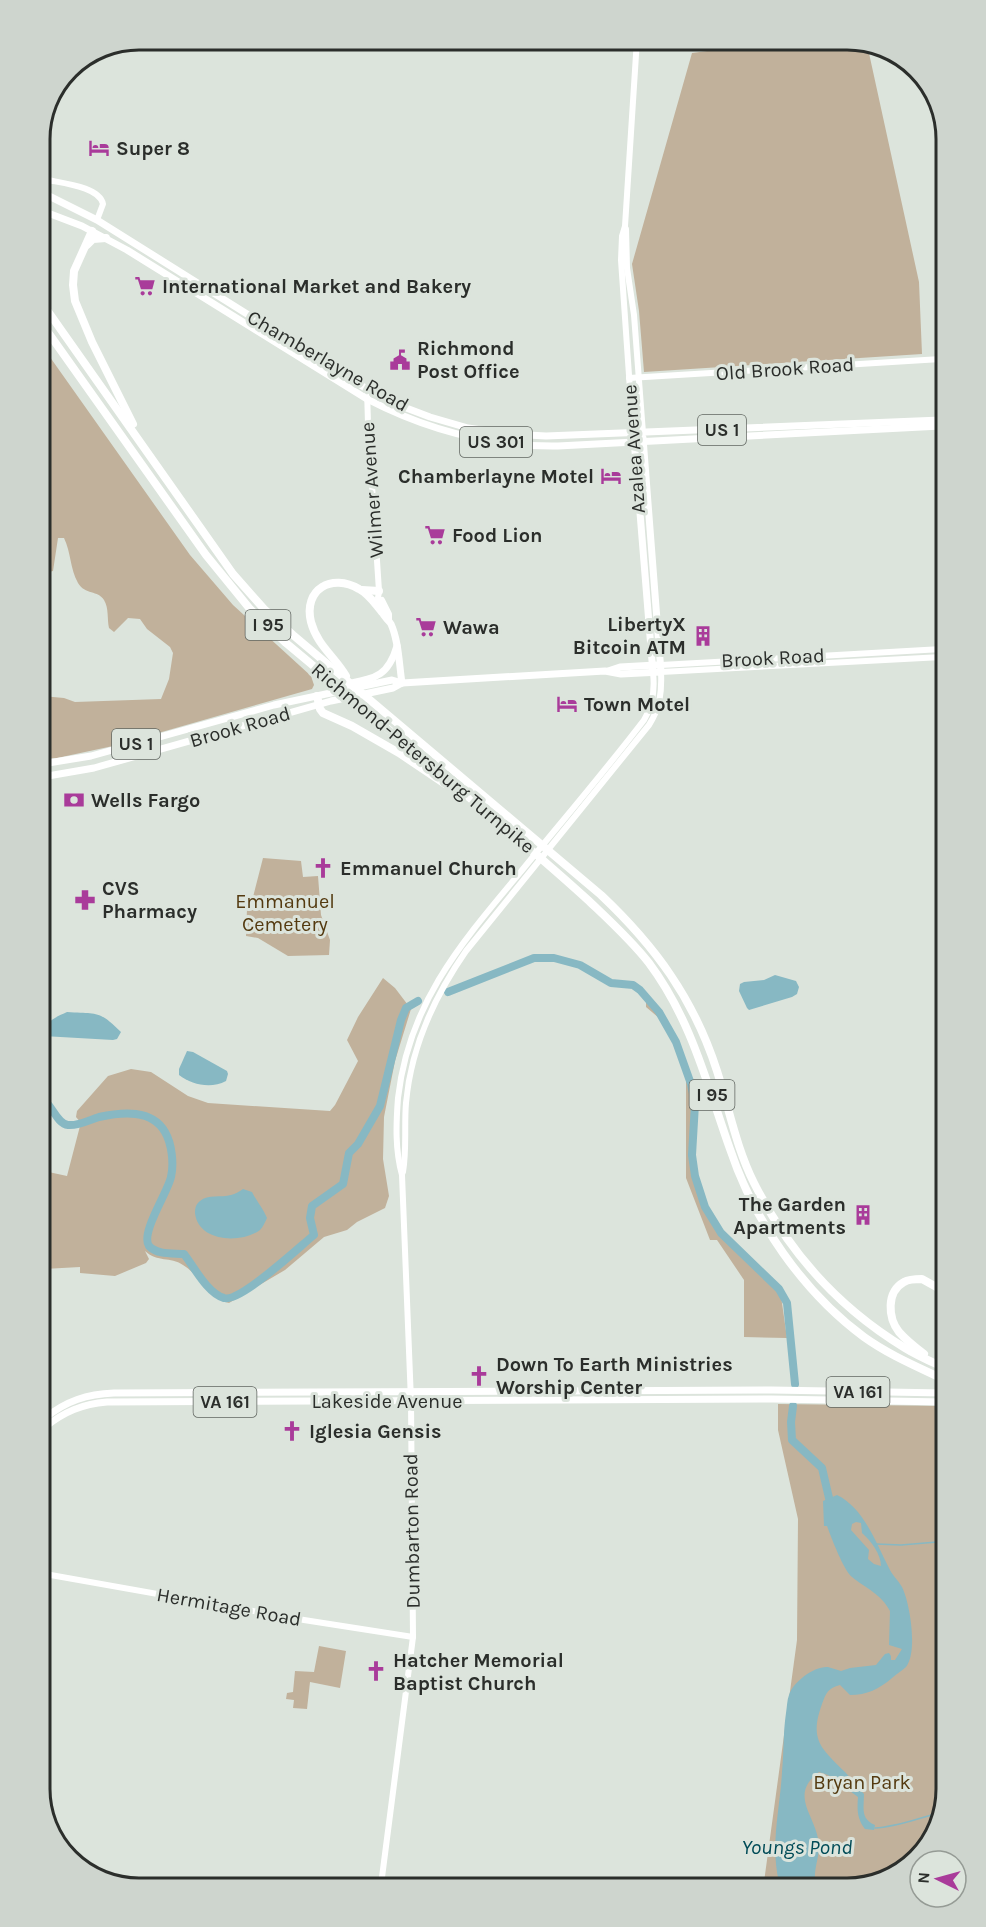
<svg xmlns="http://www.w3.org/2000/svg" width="986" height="1927" font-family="Karla,sans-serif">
	<rect width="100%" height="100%" fill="#dce4dc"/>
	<g fill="#c1b19b">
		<polygon points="798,39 855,39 867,44 919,282 922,354 644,372 639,311 632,264 692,53"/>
		<path d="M40 343 190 555 233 605 311 676 314 685 312 689 113 746 57 758 42 759V696L64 698 75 702 161 699 169 679 173 653 170 647 147 629 140 619 128 618 114 632 109 628C107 619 109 608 104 600 98 590 85 595 78 583 70 569 71 552 64 538H58L53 571 41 574Z"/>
		<polygon points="263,858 301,861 303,877 318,876 321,915 330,940 329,955 288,956 258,938 246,936 247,909 253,897"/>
		<path d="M383 978 395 988 411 1009 395 1061 384 1117 383 1159 389 1196 385 1208 357 1222 347 1230 324 1237 285 1270 229 1303C207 1297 202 1277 183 1265 170 1256 158 1263 145 1251L149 1259 146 1263 115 1276 80 1273V1267L44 1269V1236L49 1235 48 1226H44V1171L67 1176 80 1126 82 1124 76 1117 77 1111 108 1076 131 1069 151 1072 188 1096 208 1103 330 1111 335 1105 358 1061 347 1040 358 1017Z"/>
		<polygon points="646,998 656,1007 673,1034 690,1076 695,1095 695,1118 690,1153 690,1167 705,1203 707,1215 721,1232 736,1245 749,1263 780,1289 787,1338 744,1337 744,1280 717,1240 710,1240 686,1178 686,1071 666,1028 659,1018 646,1007"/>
		<polygon points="778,1404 945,1406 947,1789 930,1844 885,1881 764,1882 797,1640 798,1519 778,1430"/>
		<polygon points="319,1646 346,1651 340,1688 310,1682 307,1709 293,1708 294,1700 286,1699 287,1693 293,1692 295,1671 314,1672"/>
	</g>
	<g fill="#87b8c3" fill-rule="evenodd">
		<polygon points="775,975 796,981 799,987 797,994 792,997 749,1010 747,1008 739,991 740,984 744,982 764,980"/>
		<path d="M67 1012C97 1014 99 1010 121 1032L117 1039 113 1040 43 1036C43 1022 56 1017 67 1012Z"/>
		<path d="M187 1051 193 1052 227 1071 228 1074 226 1081C211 1089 192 1085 179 1075V1069Z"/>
		<path d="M243 1189 252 1192C257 1202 263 1208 267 1218 265 1222 263 1227 260 1230 241 1244 198 1242 195 1213 195 1208 196 1204 200 1201 208 1194 221 1198 231 1195 235 1194 240 1191 243 1189Z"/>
		<path d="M837 1495C864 1508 876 1543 889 1568 892 1575 898 1580 902 1587 910 1603 918 1652 906 1667 902 1671 896 1674 892 1678 879 1689 867 1695 850 1695L840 1685C828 1688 826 1693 822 1704 809 1740 821 1748 845 1772 852 1779 857 1787 864 1794 864 1807 860 1819 875 1825L874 1830 865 1829C857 1819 857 1809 858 1797L828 1775 819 1772C786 1797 820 1818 819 1849 818 1860 814 1870 815 1881L779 1882C770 1845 780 1809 782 1772 784 1752 783 1733 786 1713 787 1707 787 1700 789 1695 793 1682 814 1666 828 1667 832 1668 837 1670 841 1671L850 1668 876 1665 885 1654 889 1653 891 1656V1660H895L902 1649 889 1645 890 1611C881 1594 867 1589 852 1577 844 1571 831 1537 827 1526H824L823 1501ZM856 1522 861 1523 862 1533C871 1541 881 1554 881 1566L874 1564 868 1559 869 1550 851 1530 852 1524Z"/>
	</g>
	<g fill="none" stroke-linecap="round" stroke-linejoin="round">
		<g stroke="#87b8c3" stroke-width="1.5">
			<polyline points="876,1544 901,1545 937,1542 946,1544"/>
			<path d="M875 1828C897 1827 918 1818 940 1813"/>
		</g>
		<g stroke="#87b8c3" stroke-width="8">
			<polyline points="448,992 534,958 554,958 580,965 611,983 633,985 640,990 659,1012 676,1042 691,1084 695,1104 692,1155 695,1176 705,1207 721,1233 779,1289 787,1303 795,1384"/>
			<path d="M43 1099C52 1105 57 1124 68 1125 79 1126 89 1120 99 1117 122 1112 152 1109 165 1132 172 1144 174 1164 171 1177 168 1192 140 1233 149 1246 157 1255 173 1253 184 1254 194 1267 208 1294 224 1298 240 1303 299 1247 314 1235L310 1218 312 1206 343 1184 349 1153 358 1144 380 1106 401 1020 406 1008 418 1001"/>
			<polyline points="793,1406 791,1422 792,1440 822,1468 829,1498"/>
		</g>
		<g stroke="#fff" stroke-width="6">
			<path d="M39 178C56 183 99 185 103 204L97 220"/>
			<polyline points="626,229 627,268 634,315 643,433"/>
			<polyline points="629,378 941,359"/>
			<polyline points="367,389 368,424 379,591 378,598 381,609"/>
			<polyline points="633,433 621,260 622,236 625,226 637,39"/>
			<polyline points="382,600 389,614 389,621"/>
			<polyline points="661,665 942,649"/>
			<path d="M403 1172C407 1149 404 1126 406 1103 411 1046 434 997 466 951L649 725C660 708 662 692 661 672L942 657"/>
			<polyline points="45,1574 304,1620 413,1637"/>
			<path d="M381 1885 413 1637 411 1401 402 1175C395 1150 396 1124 398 1098 409 1001 463 941 523 869 563 820 605 771 644 720 653 705 655 690 653 673"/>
		</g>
		<g stroke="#fff" stroke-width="7">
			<polyline points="39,191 97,220 367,389 401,406 430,417 468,428 510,434 546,436 941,420"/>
			<path d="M40 210 82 226 127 250 367 399C427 430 490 447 558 446L941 426"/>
			<polyline points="634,439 653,673"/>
			<path d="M382 612C384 618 388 619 391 624 399 642 399 664 402 683"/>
			<polyline points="608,671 620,667 656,665"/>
			<path d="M346 684C375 678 388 677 397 646"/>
			<polyline points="42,764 91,756 274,705 392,680 402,683 605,671 621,674 661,672 643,438"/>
			<polyline points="42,777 94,768 331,701 393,688 402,683"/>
			<path d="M45 1418C66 1401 87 1394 114 1393L772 1390 945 1393"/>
			<path d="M45 1427C64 1412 82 1404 107 1402L772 1399 945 1402"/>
		</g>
		<g stroke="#fff" stroke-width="8">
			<polyline points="92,231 74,271 73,285 75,301 92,342 133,424"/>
			<polyline points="87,245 93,239 106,238"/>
			<path d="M40 300 233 574 264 609 293 635 601 895C655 946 694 999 717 1071 729 1108 736 1147 754 1183 788 1251 839 1308 905 1348 918 1356 932 1362 945 1368"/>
			<path d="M40 321 206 555 250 609 286 643C350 696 413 751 477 804 515 836 552 867 589 901 610 921 631 940 649 963 691 1019 707 1084 730 1149 754 1221 803 1292 864 1337 889 1355 918 1367 945 1380"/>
			<polyline points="362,590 379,591"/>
			<path d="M346 676C335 657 317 645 311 622 303 589 332 573 359 589 369 594 375 604 382 612"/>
			<polyline points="317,696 320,709 323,713 352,726 399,753 445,784"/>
			<path d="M924 1354C916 1348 906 1340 899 1332 888 1318 886 1292 904 1282 909 1279 916 1279 922 1279L940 1289 945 1296"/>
		</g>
	</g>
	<defs>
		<g id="hotel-bare" transform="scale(1.62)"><path d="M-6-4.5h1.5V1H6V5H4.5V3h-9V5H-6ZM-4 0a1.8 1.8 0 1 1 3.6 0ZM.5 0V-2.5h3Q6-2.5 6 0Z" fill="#a93b9a" stroke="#dce4dc" stroke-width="2.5" paint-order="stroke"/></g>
		<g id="supermarket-bare" transform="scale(1.62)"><path d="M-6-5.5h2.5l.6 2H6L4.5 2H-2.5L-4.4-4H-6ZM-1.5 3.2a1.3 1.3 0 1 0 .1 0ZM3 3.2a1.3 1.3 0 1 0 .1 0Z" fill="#a93b9a" stroke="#dce4dc" stroke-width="2.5" paint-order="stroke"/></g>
		<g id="civic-bare" transform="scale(1.62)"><path d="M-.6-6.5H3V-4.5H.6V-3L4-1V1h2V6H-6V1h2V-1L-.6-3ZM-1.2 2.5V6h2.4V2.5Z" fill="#a93b9a" stroke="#dce4dc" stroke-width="2.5" paint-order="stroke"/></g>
		<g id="building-bare" transform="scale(1.62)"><path d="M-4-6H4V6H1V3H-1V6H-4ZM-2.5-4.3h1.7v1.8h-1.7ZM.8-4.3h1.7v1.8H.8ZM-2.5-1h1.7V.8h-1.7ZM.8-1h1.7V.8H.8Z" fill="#a93b9a" stroke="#dce4dc" stroke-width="2.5" paint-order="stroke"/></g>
		<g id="bank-bare" transform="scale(1.62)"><path d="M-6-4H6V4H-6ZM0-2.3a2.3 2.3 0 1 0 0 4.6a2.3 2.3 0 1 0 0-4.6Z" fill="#a93b9a" stroke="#dce4dc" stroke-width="2.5" paint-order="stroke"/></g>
		<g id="church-bare" transform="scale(1.62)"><path d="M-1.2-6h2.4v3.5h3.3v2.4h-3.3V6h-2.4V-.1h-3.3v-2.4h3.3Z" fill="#a93b9a" stroke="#dce4dc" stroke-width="2.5" paint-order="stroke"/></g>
		<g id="pharmacy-bare" transform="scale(1.62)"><path d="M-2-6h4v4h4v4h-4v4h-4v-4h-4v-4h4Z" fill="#a93b9a" stroke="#dce4dc" stroke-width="2.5" paint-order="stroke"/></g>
	</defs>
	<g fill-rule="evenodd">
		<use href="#hotel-bare" x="99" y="148"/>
		<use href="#supermarket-bare" x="145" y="286"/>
		<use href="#civic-bare" x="400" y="360"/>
		<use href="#hotel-bare" x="611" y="476"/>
		<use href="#supermarket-bare" x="435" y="535"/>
		<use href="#supermarket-bare" x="426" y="627"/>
		<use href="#building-bare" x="703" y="636"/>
		<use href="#hotel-bare" x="567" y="704"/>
		<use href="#bank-bare" x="74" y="800"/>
		<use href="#church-bare" x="323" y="868"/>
		<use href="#pharmacy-bare" x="85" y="900"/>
		<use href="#building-bare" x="863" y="1215"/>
		<use href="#church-bare" x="479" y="1376"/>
		<use href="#church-bare" x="292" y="1431"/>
		<use href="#church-bare" x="376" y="1671"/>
	</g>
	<g text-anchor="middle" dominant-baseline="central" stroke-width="6" stroke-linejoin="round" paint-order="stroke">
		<g fill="#dce4dc" stroke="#606560" stroke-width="1.5">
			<rect x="698" y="415" width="48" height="30" rx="4.5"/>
			<rect x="460" y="427" width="72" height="30" rx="4.5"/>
			<rect x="245.5" y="610" width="45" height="30" rx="4.5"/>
			<rect x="112" y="729" width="48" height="30" rx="4.5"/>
			<rect x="689.5" y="1080" width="45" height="30" rx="4.5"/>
			<rect x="826.5" y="1377" width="63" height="30" rx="4.5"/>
			<rect x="193.5" y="1387" width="63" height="30" rx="4.5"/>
		</g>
		<g font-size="18" font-weight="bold" fill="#2b2e2b">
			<text x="722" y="430">US 1</text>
			<text x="496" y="442">US 301</text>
			<text x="268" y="625">I 95</text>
			<text x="136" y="744">US 1</text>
			<text x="712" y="1095">I 95</text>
			<text x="858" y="1392">VA 161</text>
			<text x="225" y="1402">VA 161</text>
		</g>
		<g font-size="20" font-weight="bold" fill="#2b2e2b" stroke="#dce4dc" text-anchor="start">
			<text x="116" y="148">Super 8</text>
			<text x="162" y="286">International Market and Bakery</text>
			<text x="417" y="348">Richmond<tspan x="417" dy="23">Post Office</tspan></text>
			<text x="594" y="476" text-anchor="end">Chamberlayne Motel</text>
			<text x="452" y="535">Food Lion</text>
			<text x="686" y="624" text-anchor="end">LibertyX<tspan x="686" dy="23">Bitcoin ATM</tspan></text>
			<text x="443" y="627">Wawa</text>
			<text x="584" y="704">Town Motel</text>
			<text x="91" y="800">Wells Fargo</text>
			<text x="340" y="868">Emmanuel Church</text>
			<text x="102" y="888">CVS<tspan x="102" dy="23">Pharmacy</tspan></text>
			<text x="846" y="1204" text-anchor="end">The Garden<tspan x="846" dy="23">Apartments</tspan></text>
			<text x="496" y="1364">Down To Earth Ministries<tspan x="496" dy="23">Worship Center</tspan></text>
			<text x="309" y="1431">Iglesia Gensis</text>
			<text x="393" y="1660">Hatcher Memorial<tspan x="393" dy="23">Baptist Church</tspan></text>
		</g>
		<g font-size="20" fill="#2b2e2b" stroke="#dce4dc">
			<text transform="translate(328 361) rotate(30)">Chamberlayne Road</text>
			<text transform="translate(785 369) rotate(-4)">Old Brook Road</text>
			<text transform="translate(634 449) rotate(-94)">Azalea Avenue</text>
			<text transform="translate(372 490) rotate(-94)">Wilmer Avenue</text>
			<text transform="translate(773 658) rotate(-3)">Brook Road</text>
			<text transform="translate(240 727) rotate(-16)">Brook Road</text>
			<text transform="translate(423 758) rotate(40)">Richmond-Petersburg Turnpike</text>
			<text x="387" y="1401">Lakeside Avenue</text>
			<text transform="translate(412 1531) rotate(-91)">Dumbarton Road</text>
			<text transform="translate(229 1607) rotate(10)">Hermitage Road</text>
		</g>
		<g font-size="20" fill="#543a10" stroke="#dce4dc">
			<text x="285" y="901">Emmanuel<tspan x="285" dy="23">Cemetery</tspan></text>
			<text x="862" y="1782">Bryan Park</text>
		</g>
		<g font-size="21" font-style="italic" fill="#004b57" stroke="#dce4dc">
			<text x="797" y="1847">Youngs Pond</text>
		</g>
	</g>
	<path d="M0 0H986V1927H0ZM139 50H847A89 89 0 0 1 936 139V1789A89 89 0 0 1 847 1878H139A89 89 0 0 1 50 1789V139A89 89 0 0 1 139 50Z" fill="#ced5ce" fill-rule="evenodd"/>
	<path fill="none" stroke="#2b2e2b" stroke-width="3" d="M139 50H847A89 89 0 0 1 936 139V1789A89 89 0 0 1 847 1878H139A89 89 0 0 1 50 1789V139A89 89 0 0 1 139 50Z"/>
	<g transform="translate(938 1879) rotate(275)"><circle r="28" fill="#dce4dc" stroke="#959b95" stroke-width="1.5"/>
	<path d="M0-4.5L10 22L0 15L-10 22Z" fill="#a93b9a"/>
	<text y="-9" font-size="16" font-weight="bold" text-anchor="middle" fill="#2b2e2b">N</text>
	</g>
</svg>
